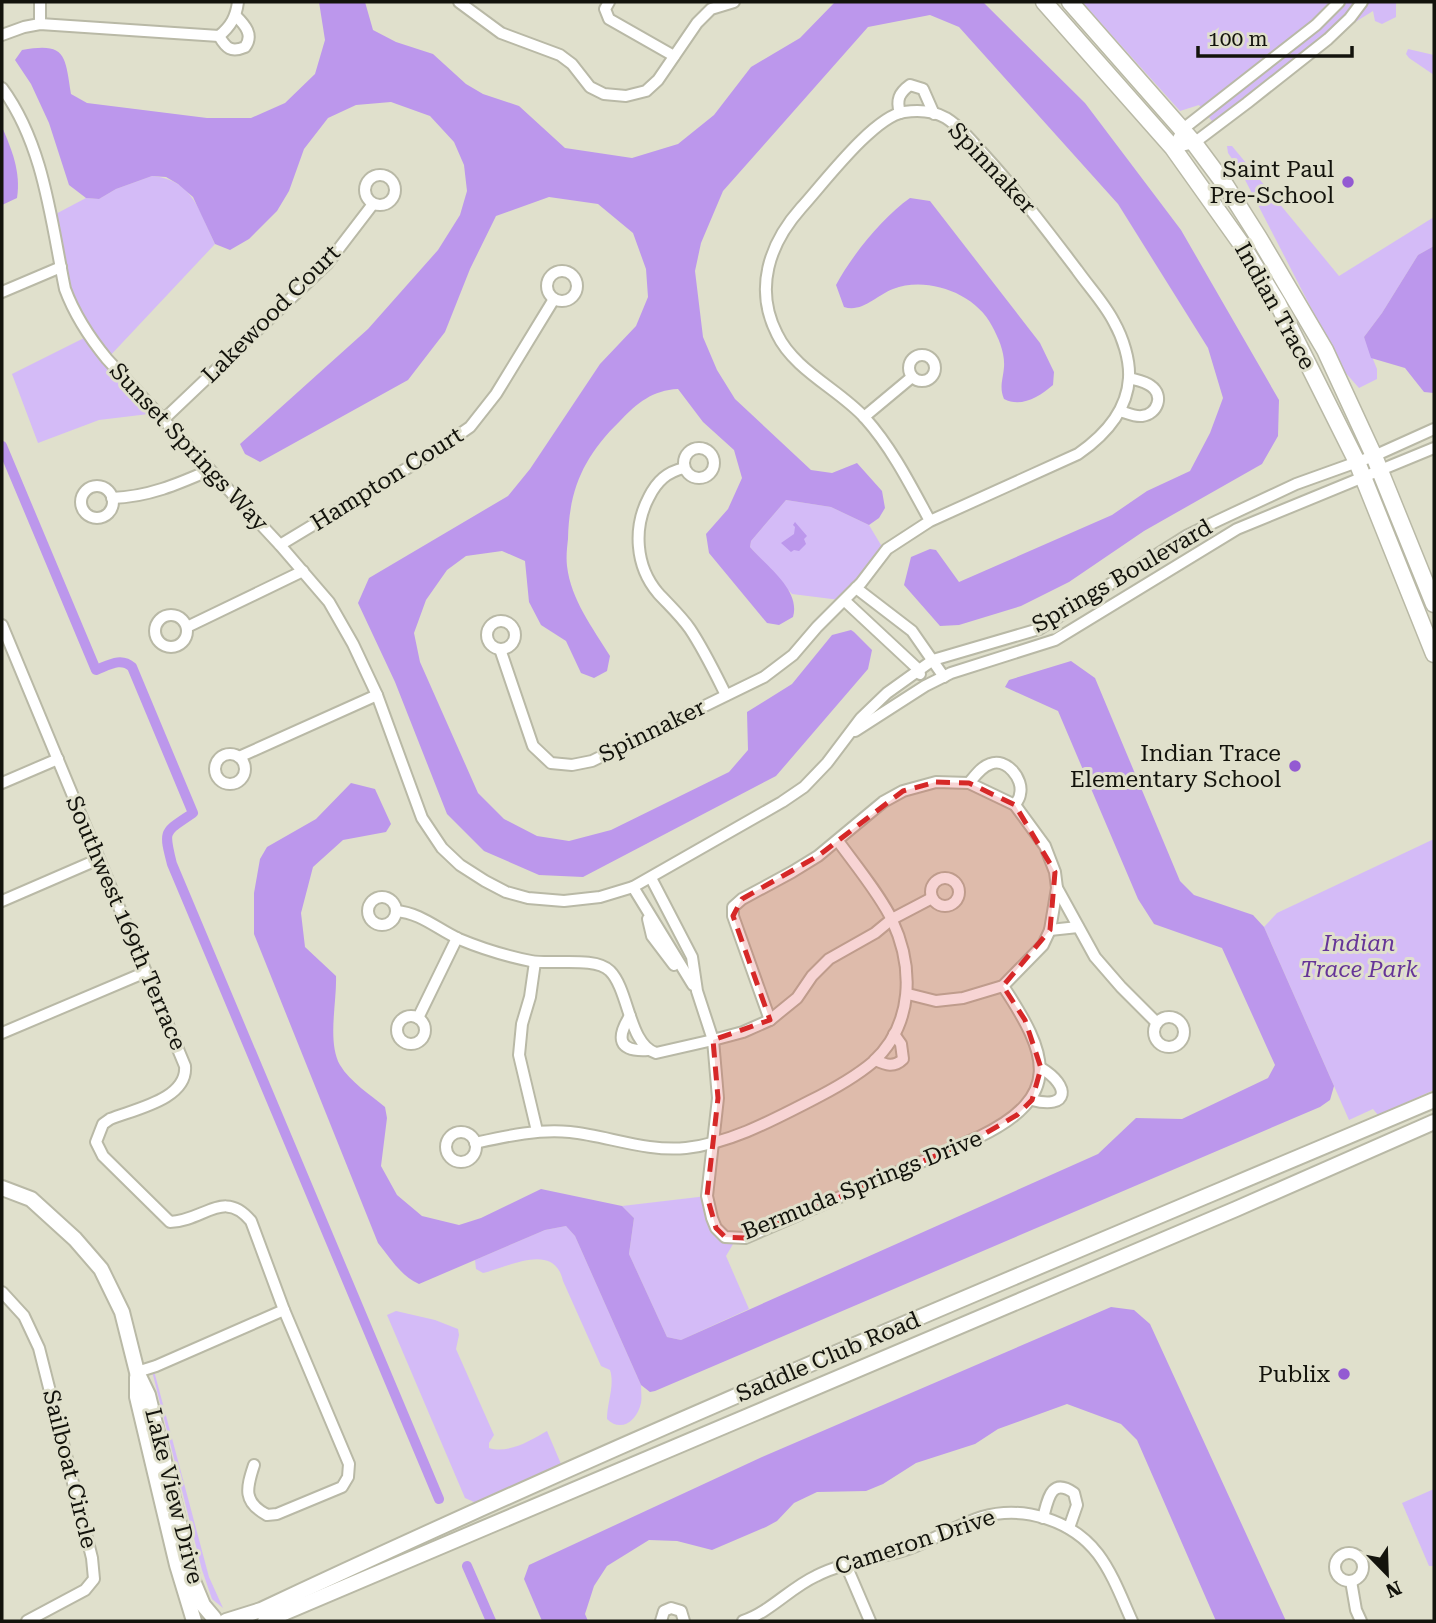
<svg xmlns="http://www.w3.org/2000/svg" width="1436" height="1623" font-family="'Roboto Serif',serif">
	<rect width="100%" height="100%" fill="#e0e0cc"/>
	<g fill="#d4bbf7">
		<polygon points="1082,2 1396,2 1396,17 1382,24 1375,21 1373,11 1328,39 1216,126 1199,105 1180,111"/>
		<polygon points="1408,49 1434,55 1434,75 1409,58 1406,54"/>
		<polygon points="1227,146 1232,146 1339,276 1434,217 1434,246 1418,255 1382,313 1364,337 1377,369 1377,379 1359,388 1343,370 1241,172 1228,153"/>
		<path d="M152 176C194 180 199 212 215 244L107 359 157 413 99 420 38 443 12 374 88 336 72 308 50 217 86 198 99 199 116 189Z"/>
		<polygon points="786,500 831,507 869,525 884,550 840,600 792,594 750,547 751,541"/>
		<polygon points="1434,839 1434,1090 1378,1115 1373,1109 1349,1120 1264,927 1277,913"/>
		<polygon points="707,1196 716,1228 736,1239 726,1256 749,1309 681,1340 667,1337 629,1254 634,1218 622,1206"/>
		<path d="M566 1226 575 1236 641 1385C641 1391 642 1398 641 1403 637 1421 621 1433 607 1419 607 1402 615 1386 610 1370L601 1366 563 1281C554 1241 509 1267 483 1273L476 1269 475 1260 545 1230Z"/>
		<path d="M396 1311 435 1320 458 1329 459 1335 456 1349 494 1435 489 1443V1448C508 1454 530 1441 547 1431L564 1471 483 1506 465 1498 387 1315Z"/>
		<polygon points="151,1367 153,1367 209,1577 223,1608 212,1599 202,1570"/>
		<polygon points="1434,1489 1434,1566 1429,1566 1402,1503"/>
	</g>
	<g fill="#bc97ec">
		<path d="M319 2H365L373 30 396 42 433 54 466 84 483 94 519 106 565 148 632 158 678 144 714 115 751 67 800 38 835 2H983L1085 103 1181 230 1279 400 1278 436 1262 464 1144 531 1069 582 1021 606 959 625 940 626 904 585 911 557 930 549 936 550 959 582 1112 515 1147 491 1190 471 1210 433 1223 398 1208 348 1118 204 959 27 930 15 868 27 723 191 701 243 695 271 703 337 717 370 735 399 811 470 832 473 857 463 882 491 885 508 879 518 869 525 831 507 786 500 751 541 750 547C766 566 801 590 793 617L779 625 767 623 709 553 706 534 728 509 742 478 734 450 703 422 678 389C653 390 637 403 620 421 584 456 569 489 568 539 567 548 566 557 567 566 571 600 593 628 610 656L607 671 594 678 581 673 566 641 541 625 529 602 525 561 502 551 466 556 447 570 426 600 414 633 420 662 478 793 504 819 537 836 569 841 611 830 729 772 748 750 747 712 792 684 832 635 851 630 854 632 872 650 868 669 776 776 583 877 539 875 484 851 447 814 395 682 358 603 369 578 508 496 530 469 600 364 636 326 648 297 646 269 633 233 598 204 549 197 496 216 470 269 445 332 408 380 260 462 245 454 240 444 368 329 438 250 460 215 467 191 464 165 454 142 430 116 391 102 356 105 328 118 304 149 289 191 277 211 249 239 230 250 215 244 193 197 178 184 166 177 152 176 116 189 99 199 86 198 69 185 49 123 31 84 15 60 22 50C66 42 65 55 71 94L87 103 207 118H251L285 103 315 74 325 40Z"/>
		<path d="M2 127C12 150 21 172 17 198L2 205Z"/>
		<path d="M910 198 930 201 1040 343 1054 372 1053 385C1039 397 1021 408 1004 399 999 387 1003 380 1004 367 1005 353 999 339 992 326 975 293 927 276 893 289 877 295 862 313 844 307L836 285C852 255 883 217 910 198Z"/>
		<polygon points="1434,246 1434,393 1424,392 1405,368 1371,358 1364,337 1382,313 1418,255"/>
		<polygon points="795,522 807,536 804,539 806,544 799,551 794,550 791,552 781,543 794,534 795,527 793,525"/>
		<path d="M1071 661 1095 678 1180 881 1194 895 1253 915 1264 927 1334 1086 1330 1100 1320 1107 655 1391 650 1392 641 1385 575 1236 566 1226 545 1230 419 1284C401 1276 390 1258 378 1243L254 934V893L260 859 267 847 316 819 351 783 375 789 391 824 386 832 343 840 313 867 301 913 305 947 336 976C337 1002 327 1042 340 1065 350 1082 371 1095 385 1107L387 1118 381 1166 397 1195 422 1216 459 1225 481 1218 541 1189 622 1206 634 1218 629 1254 667 1337 681 1340 1098 1154 1136 1118 1182 1119 1268 1078 1275 1065 1222 948 1154 924 1138 899 1058 711 1005 687 1009 680Z"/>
		<polygon points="1111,1307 1134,1310 1150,1324 1286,1621 1216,1621 1137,1440 1121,1424 1067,1404 998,1429 975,1444 916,1463 883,1484 866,1491 817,1492 794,1503 777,1521 766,1527 712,1550 677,1541 649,1540 607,1566 594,1586 585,1614 588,1621 542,1621 524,1579 529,1565 762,1457"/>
	</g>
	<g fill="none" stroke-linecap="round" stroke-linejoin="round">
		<g stroke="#bc97ec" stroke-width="10">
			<path d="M2 446 96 670C109 665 121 657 132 667L193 813C164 833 163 829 172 864L439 1499"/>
			<polyline points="467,1566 491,1621"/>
		</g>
		<g stroke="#b9b9a6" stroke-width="14">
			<g id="minor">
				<polyline points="40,2 40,24"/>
				<polyline points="459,2 501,33 560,55 572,64 590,87 604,94 626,96 646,91 658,80 697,23 711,9 734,2"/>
				<polyline points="609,2 605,9 609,19 674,56"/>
				<path d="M2 35 24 27 40 24 219 36C231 26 236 17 238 2"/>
				<path d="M219 36C226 48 231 53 245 47 254 35 245 25 236 16"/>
				<path d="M2 88C44 145 51 221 65 289 75 316 89 337 107 359L280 545 329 602 353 644 377 695 422 818 442 848 460 865 485 881 506 892 528 898 564 901 600 897 633 887 782 802 804 787 827 763 861 718 887 693 933 660 1039 629 1188 535 1217 521 1296 484 1374 456 1434 429"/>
				<path d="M900 113C896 100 899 93 910 85L923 89 934 114"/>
				<polyline points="1173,148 1194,143 1247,103 1328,39 1350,18 1362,2"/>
				<polyline points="1173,148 1183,129 1316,25 1339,2"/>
				<circle cx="380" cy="190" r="15"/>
				<circle cx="562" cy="286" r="15"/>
				<polyline points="2,292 61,267"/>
				<circle cx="922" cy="368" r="13"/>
				<path d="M1120 411C1127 413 1135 417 1142 416 1158 414 1164 395 1151 386 1145 381 1136 380 1129 378"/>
				<polyline points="864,417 912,377"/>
				<polyline points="163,420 327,264 373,204"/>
				<circle cx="699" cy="463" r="15"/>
				<path d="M684 468C667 472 657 481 649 497 633 527 635 566 658 593 669 605 681 616 690 629 704 650 715 673 726 695"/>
				<circle cx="97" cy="502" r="16"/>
				<path d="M112 498C148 497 178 484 210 470"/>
				<polyline points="280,545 434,452 470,427 496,394 554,299"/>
				<polyline points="856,588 912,631 944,677"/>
				<polyline points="845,601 918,669 920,674"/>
				<circle cx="171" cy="631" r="16"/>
				<circle cx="501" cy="635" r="14"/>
				<path d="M2 625 185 1066C188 1099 135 1109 110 1119L103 1124 96 1142 103 1156 170 1222C204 1221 224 1188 251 1221L284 1310 349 1464 348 1477 342 1487 277 1514 267 1515C243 1502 246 1489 254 1465"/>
				<polyline points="187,627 303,571"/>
				<path d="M500 649 533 746 551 763 572 765 592 761 764 677 793 655 817 627 861 583 887 549 930 521 1078 454C1104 436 1127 412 1129 378 1130 360 1123 338 1114 322 1105 304 1089 287 1077 270 1048 232 1020 194 988 159 975 145 962 128 946 118 934 111 918 110 904 112 873 117 823 184 801 208 769 244 754 289 777 334 794 370 840 390 865 418 892 448 911 486 930 521"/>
				<polyline points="855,731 925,686 951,673 1055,640 1237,529 1434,448"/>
				<circle cx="230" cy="769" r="15"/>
				<polyline points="239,757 377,695"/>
				<polyline points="2,783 58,759"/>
				<path d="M969 783C975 776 981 767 990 764 1006 757 1024 779 1020 794 1020 798 1017 801 1015 805"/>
				<circle cx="945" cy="892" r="14"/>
				<path d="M651 878 692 957 697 991 713 1040 718 1098 707 1196 712 1218 716 1228 725 1237 745 1238 979 1137C1064 1096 1048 1054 1003 986"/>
				<polyline points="633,887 693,985"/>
				<circle cx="382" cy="911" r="14"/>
				<polyline points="2,901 99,859"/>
				<path d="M396 911C421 913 437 929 459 939 483 949 506 956 531 961 551 965 596 956 610 971 629 990 629 1045 656 1053L713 1040 743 1032 770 1020 797 998 812 976 829 959 875 933 892 919 932 898"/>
				<polyline points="648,919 652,936 674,965"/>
				<polyline points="1050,930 1078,927"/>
				<polyline points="535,962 530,997 522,1024 519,1055 537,1131"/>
				<polyline points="908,994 936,1001 963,998 1003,986 1043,945 1050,930 1057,888"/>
				<circle cx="411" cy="1030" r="14"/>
				<path d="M630 1016C616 1038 618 1052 648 1050"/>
				<circle cx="1169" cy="1032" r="15"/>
				<polyline points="418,1018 457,938"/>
				<polyline points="770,1020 733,916 733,907 742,899 792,872 818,856 883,802 903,791 936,782 969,783 1015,805 1045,846 1055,872 1057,888 1095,957 1121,987 1157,1023"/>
				<polyline points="2,1033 146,972"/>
				<path d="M875 1060C886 1065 894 1068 903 1059L901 1044 894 1034"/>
				<path d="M1032 1100C1069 1110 1071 1086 1041 1068"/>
				<circle cx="461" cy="1147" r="15"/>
				<path d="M475 1143C507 1136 537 1129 570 1132 608 1136 647 1152 686 1148 730 1143 771 1121 810 1101 832 1090 854 1078 873 1062 914 1024 914 967 892 920 881 896 854 863 838 841"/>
				<polyline points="2,1292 24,1316 39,1348 92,1558 94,1579 85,1590 27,1621"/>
				<polyline points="137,1372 156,1366 284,1310"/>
				<path d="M1043 1518C1048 1499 1051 1477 1074 1493L1077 1505 1069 1528"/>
				<circle cx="1349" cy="1567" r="14"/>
				<polyline points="846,1565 870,1621"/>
				<polyline points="1351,1581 1356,1610 1361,1621"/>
				<polyline points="661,1621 664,1611 671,1608 681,1611 684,1621"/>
				<path d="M743 1621C770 1612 790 1588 816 1576 845 1561 878 1559 908 1549 934 1540 957 1525 982 1517 1023 1505 1072 1520 1098 1554 1113 1574 1122 1599 1132 1621"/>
			</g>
		</g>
		<g stroke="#b9b9a6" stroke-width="18">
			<g id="tertiary">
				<polyline points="2,1188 31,1199 75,1239 101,1269 122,1312 137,1372 148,1395 193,1581 203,1605 214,1618"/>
				<polyline points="137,1377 137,1397 177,1565 194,1621"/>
				<path d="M226 1621 261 1610C647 1428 1042 1266 1434 1100"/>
				<polyline points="265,1621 1236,1209 1434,1122"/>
			</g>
		</g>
		<g stroke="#b9b9a6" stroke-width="19">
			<g id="secondary">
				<polyline points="1044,2 1173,148 1242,245 1278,304 1357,462 1434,654"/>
				<polyline points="1070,2 1194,143 1226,186 1259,238 1325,350 1374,456 1434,604"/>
			</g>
		</g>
		<use href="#minor" stroke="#fff" stroke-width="10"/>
		<use href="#tertiary" stroke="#fff" stroke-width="14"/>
		<use href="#secondary" stroke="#fff" stroke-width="16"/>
	</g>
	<path fill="#d62828" fill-opacity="0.2" stroke="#d62828" stroke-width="5" stroke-dasharray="14 9" stroke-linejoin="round" d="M936 782 969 783 1015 805 1055 872 1050 930 1003 986 1025 1020 1041 1068 1032 1100 1017 1115 979 1137 745 1238 725 1237 716 1228 707 1196 718 1098 713 1040 770 1020 733 916 742 899 818 856 903 791Z"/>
	<g fill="#935ad2" stroke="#e0e0cc" stroke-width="2.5">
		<circle cx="1348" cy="182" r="7"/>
		<circle cx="1295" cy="766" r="7"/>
		<circle cx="1344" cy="1374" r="7"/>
	</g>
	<g text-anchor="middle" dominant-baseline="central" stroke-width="6" stroke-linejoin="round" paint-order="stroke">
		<g font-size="23" fill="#13130c" stroke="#e0e0cc">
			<text transform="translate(992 168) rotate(47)">Spinnaker</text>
			<text transform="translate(1275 306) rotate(61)">Indian Trace</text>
			<text transform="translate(271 314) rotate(-45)">Lakewood Court</text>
			<text transform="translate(189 447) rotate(47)">Sunset Springs Way</text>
			<text transform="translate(387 479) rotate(-32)">Hampton Court</text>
			<text transform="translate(1122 576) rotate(-30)">Springs Boulevard</text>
			<text transform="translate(652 731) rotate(-26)">Spinnaker</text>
			<text transform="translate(126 923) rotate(67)">Southwest 169th Terrace</text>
			<text transform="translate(862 1185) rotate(-22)">Bermuda Springs Drive</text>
			<text transform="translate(828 1357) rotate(-23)">Saddle Club Road</text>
			<text transform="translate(70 1469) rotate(76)">Sailboat Circle</text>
			<text transform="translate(174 1496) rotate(76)">Lake View Drive</text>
			<text transform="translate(915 1542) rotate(-18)">Cameron Drive</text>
		</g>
		<g font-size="23" fill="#13130c" stroke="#e0e0cc" text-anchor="end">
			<text x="1334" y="169">Saint Paul<tspan x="1334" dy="26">Pre-School</tspan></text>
			<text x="1281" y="753">Indian Trace<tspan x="1281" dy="26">Elementary School</tspan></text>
			<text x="1330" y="1374">Publix</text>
		</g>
		<g font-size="23" font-style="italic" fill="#663598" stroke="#e0e0cc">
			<text x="1359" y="943">Indian<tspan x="1359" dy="26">Trace Park</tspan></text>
		</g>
	</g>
	<rect width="1436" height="1623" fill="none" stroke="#13130c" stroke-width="7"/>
	<g transform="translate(1387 1574) rotate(157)" stroke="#e0e0cc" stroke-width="5" paint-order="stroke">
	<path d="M0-5L12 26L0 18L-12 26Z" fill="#13130c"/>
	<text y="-10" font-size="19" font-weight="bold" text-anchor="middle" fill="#13130c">N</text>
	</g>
	<path d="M1198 46v10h154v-10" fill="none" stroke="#13130c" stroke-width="3.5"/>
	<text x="1208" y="46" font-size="21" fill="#13130c" stroke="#e0e0cc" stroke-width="5" paint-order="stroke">100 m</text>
</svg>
